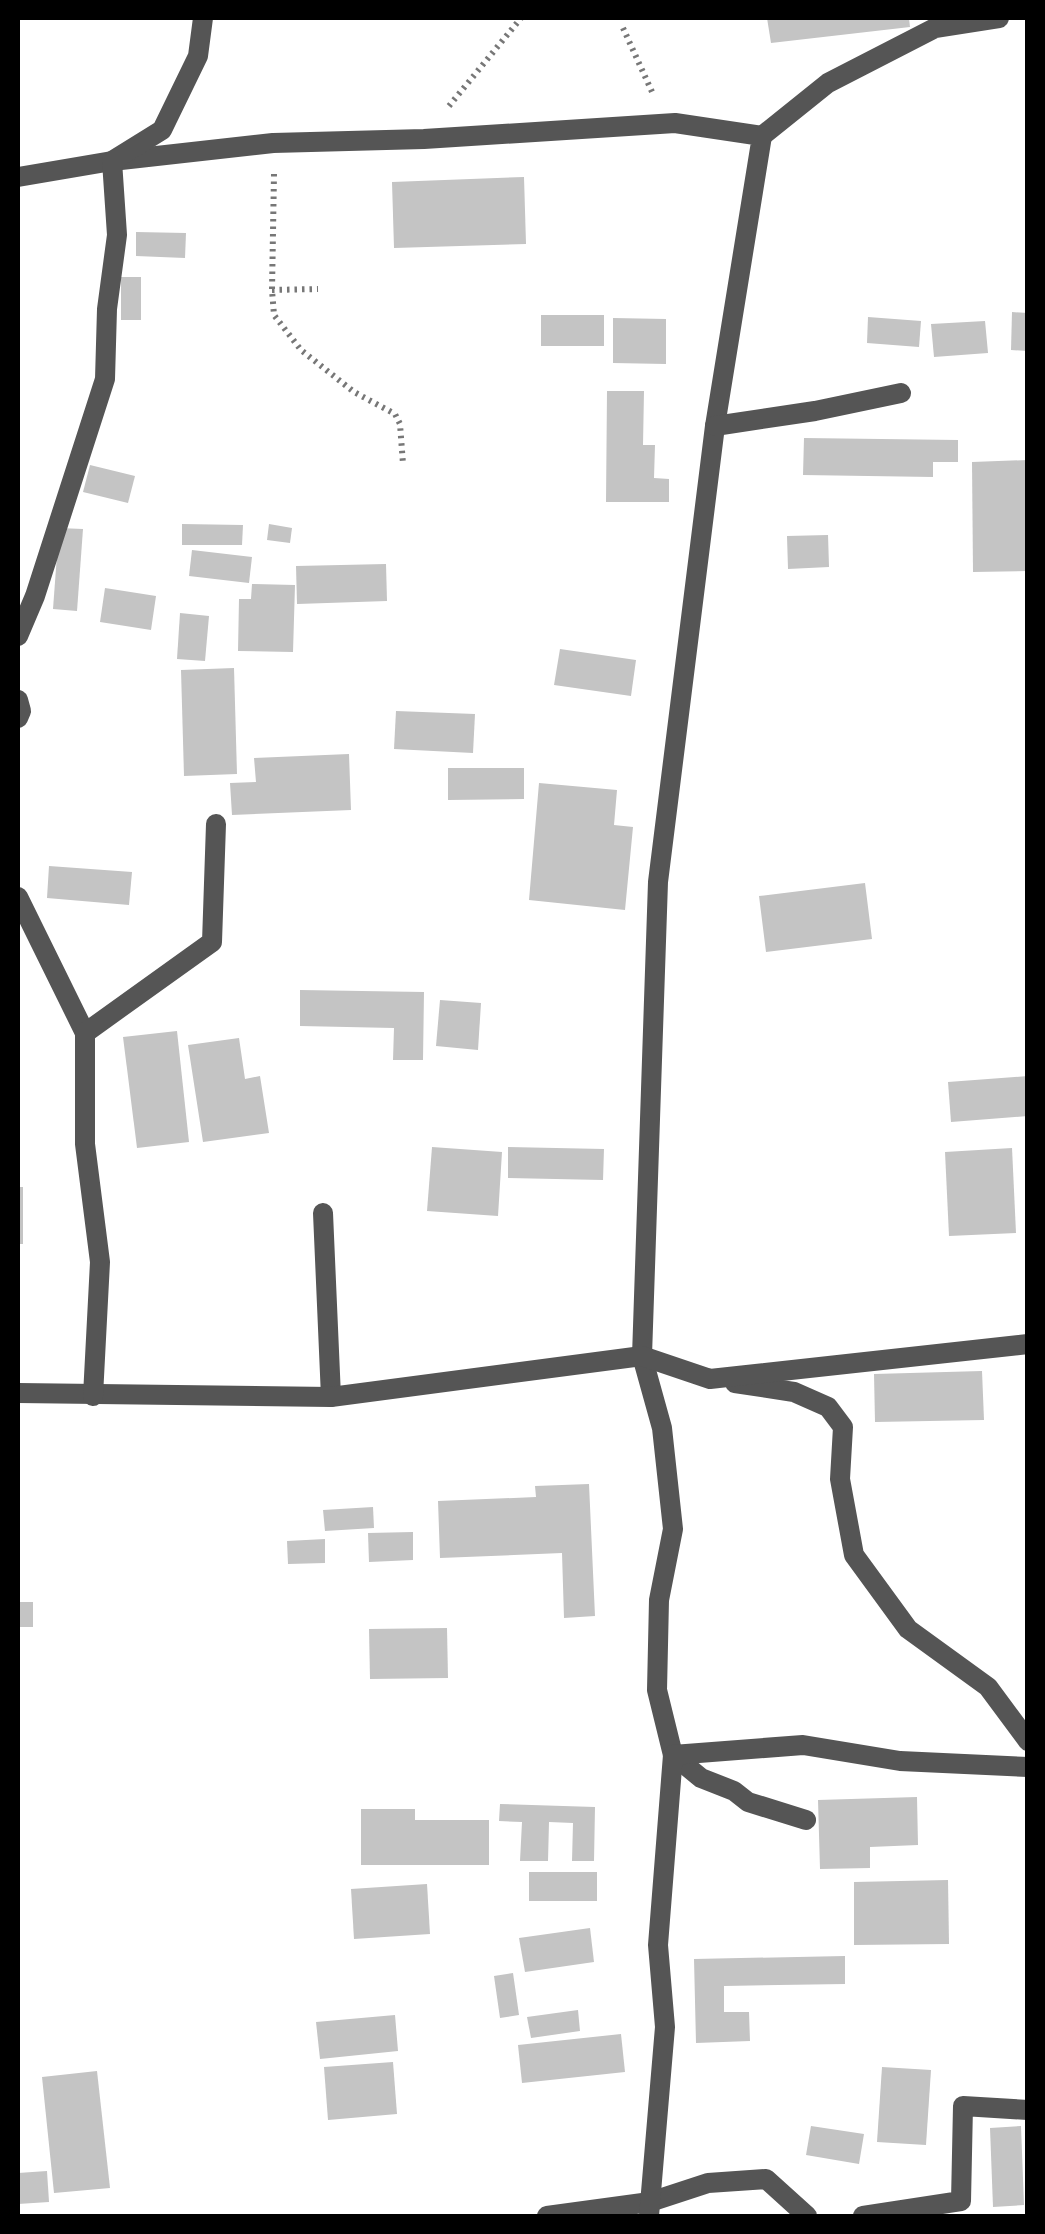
<svg xmlns="http://www.w3.org/2000/svg" width="1045" height="2234" font-family="'Source Sans 3',sans-serif">
	<rect width="100%" height="100%" fill="#fff"/>
	<g fill="#c4c4c4">
		<polygon points="767,18 909,18 910,27 771,43"/>
		<polygon points="524,177 526,244 394,248 392,182"/>
		<polygon points="136,232 186,233 185,258 136,256"/>
		<rect x="121" y="277" width="20" height="43"/>
		<polygon points="1012,312 1028,313 1028,351 1011,350"/>
		<rect x="541" y="315" width="63" height="31"/>
		<polygon points="868,317 921,321 919,347 867,343"/>
		<polygon points="613,318 666,319 666,364 613,363"/>
		<polygon points="985,321 988,353 934,357 931,324"/>
		<polygon points="607,391 644,391 643,445 655,445 654,478 669,479 669,502 606,502"/>
		<polygon points="804,438 958,440 958,462 933,462 933,477 803,475"/>
		<polygon points="1028,460 1028,571 973,572 972,462"/>
		<polygon points="90,465 135,476 128,503 83,492"/>
		<polygon points="182,524 243,525 242,545 182,545"/>
		<polygon points="269,524 292,528 290,543 267,540"/>
		<polygon points="59,528 83,529 77,611 53,609"/>
		<polygon points="828,535 829,567 788,569 787,536"/>
		<polygon points="192,550 252,557 249,583 189,576"/>
		<polygon points="386,564 387,601 297,604 296,566"/>
		<polygon points="252,584 295,585 293,652 238,651 239,599 251,599"/>
		<polygon points="105,588 156,596 151,630 100,622"/>
		<polygon points="180,613 209,616 205,661 177,659"/>
		<polygon points="560,649 636,660 631,696 554,685"/>
		<polygon points="234,668 237,774 184,776 181,670"/>
		<polygon points="396,711 475,714 473,753 394,749"/>
		<polygon points="349,754 351,810 232,815 230,783 256,782 254,758"/>
		<polygon points="448,768 524,768 524,799 448,800"/>
		<polygon points="539,783 617,790 614,825 633,827 625,910 529,900"/>
		<polygon points="49,866 132,872 129,905 47,898"/>
		<polygon points="865,883 872,939 766,952 759,896"/>
		<polygon points="300,990 424,992 423,1060 393,1060 394,1028 300,1026"/>
		<polygon points="440,1000 481,1003 478,1050 436,1046"/>
		<polygon points="177,1031 189,1142 137,1148 123,1037"/>
		<polygon points="239,1038 245,1079 260,1076 269,1133 203,1142 188,1045"/>
		<polygon points="1028,1076 1028,1116 951,1122 948,1082"/>
		<polygon points="432,1147 502,1152 498,1216 427,1211"/>
		<polygon points="508,1147 604,1149 603,1180 508,1178"/>
		<polygon points="1012,1148 1016,1233 949,1236 945,1152"/>
		<rect x="18" y="1187" width="5" height="57"/>
		<polygon points="982,1371 984,1420 875,1422 874,1374"/>
		<polygon points="589,1484 595,1616 564,1618 562,1553 440,1558 438,1501 536,1497 535,1486"/>
		<polygon points="373,1507 374,1528 325,1531 323,1510"/>
		<polygon points="413,1532 413,1560 369,1562 368,1533"/>
		<polygon points="325,1539 325,1563 288,1564 287,1541"/>
		<rect x="18" y="1602" width="15" height="25"/>
		<polygon points="447,1628 448,1678 370,1679 369,1629"/>
		<polygon points="917,1797 918,1845 870,1847 870,1868 820,1869 818,1800"/>
		<polygon points="500,1804 595,1807 594,1861 572,1861 573,1823 549,1822 548,1861 520,1861 522,1822 499,1821"/>
		<polygon points="361,1809 415,1809 415,1820 489,1820 489,1865 361,1865"/>
		<rect x="529" y="1872" width="68" height="29"/>
		<polygon points="948,1880 949,1944 854,1945 854,1882"/>
		<polygon points="427,1884 430,1934 354,1939 351,1889"/>
		<polygon points="590,1928 594,1962 525,1972 519,1938"/>
		<polygon points="845,1956 845,1984 724,1986 724,2012 749,2012 750,2041 696,2043 694,1959"/>
		<polygon points="513,1973 519,2015 500,2018 494,1976"/>
		<polygon points="578,2010 580,2031 531,2038 527,2017"/>
		<polygon points="395,2015 398,2051 320,2059 316,2022"/>
		<polygon points="621,2034 625,2072 522,2083 518,2045"/>
		<polygon points="393,2062 397,2114 328,2120 324,2067"/>
		<polygon points="882,2067 931,2070 926,2145 877,2142"/>
		<polygon points="97,2071 110,2188 54,2193 42,2077"/>
		<polygon points="811,2126 864,2134 859,2164 806,2155"/>
		<polygon points="1021,2126 1024,2205 993,2207 990,2128"/>
		<polygon points="47,2171 49,2202 18,2204 18,2173"/>
	</g>
	<g fill="none" stroke-linecap="round" stroke-linejoin="round">
		<g stroke="#777" stroke-width="6" stroke-dasharray="2.5 5" stroke-linecap="butt">
			<polyline points="623,28 653,94"/>
			<polyline points="449,106 521,18"/>
			<polyline points="274,174 272,290 274,315 301,350 354,392 395,414 400,424 403,464"/>
			<polyline points="272,290 318,289"/>
		</g>
		<g stroke="#555" stroke-width="20">
			<polyline points="762,136 828,83 935,28 999,18"/>
			<polyline points="18,177 112,161 273,143 424,139 675,123 762,136 715,426 658,882 642,1356 662,1428 673,1529 659,1600 657,1690 673,1755 701,1778 734,1791 748,1802 806,1820"/>
			<polyline points="715,426 815,411 901,393"/>
			<polyline points="18,636 35,596 105,379 107,309 117,235 112,161 162,130 198,56 203,18"/>
			<polyline points="18,700 21,711 18,718"/>
			<polyline points="18,897 85,1033"/>
			<polyline points="323,1213 331,1397"/>
			<polyline points="735,1383 794,1392 828,1407 843,1427 840,1479 854,1555 908,1629 988,1687 1028,1741"/>
			<polyline points="18,1393 331,1397 642,1356 710,1379 1028,1344"/>
			<polyline points="93,1396 100,1262 85,1144 85,1033 212,942 216,824"/>
			<polyline points="547,2216 650,2202 708,2183 766,2179 807,2216"/>
			<polyline points="649,2216 665,2027 658,1945 673,1755 803,1745 900,1761 1028,1767"/>
			<polyline points="863,2216 961,2201 963,2106 1028,2110"/>
		</g>
	</g>
	<rect width="1045" height="2234" fill="none" stroke="#000000" stroke-width="40"/>
</svg>
